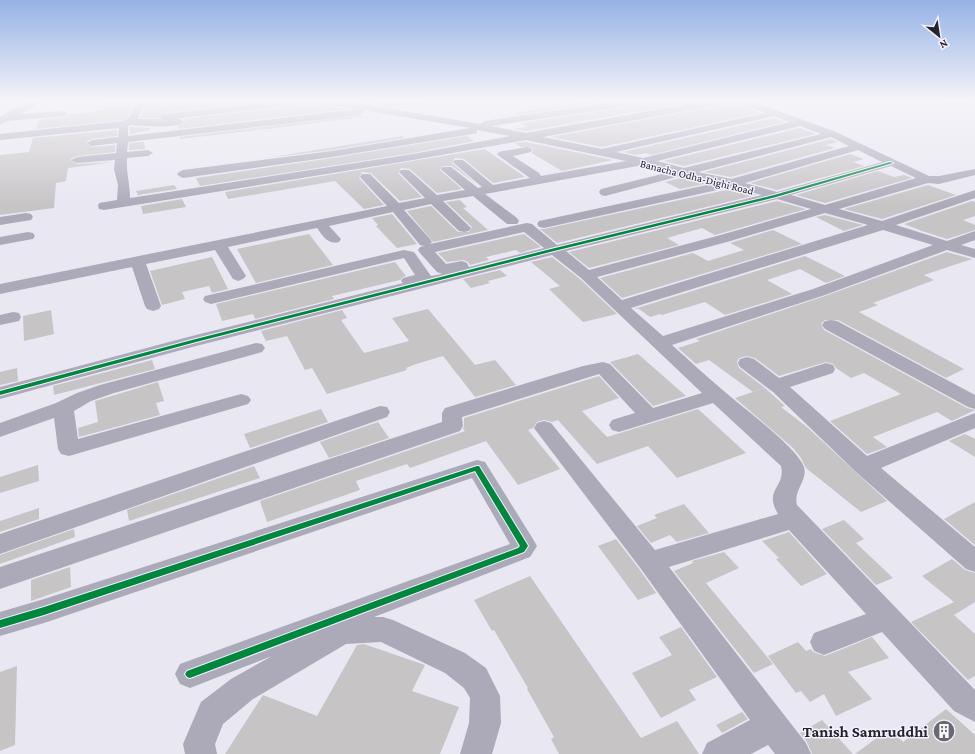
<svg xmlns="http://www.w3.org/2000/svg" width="975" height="754" font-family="'Crimson Pro',serif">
	<rect width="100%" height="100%" fill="#e9e7f1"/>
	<g fill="#c7c4c6">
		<polygon points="222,100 270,100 164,113 158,118 140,118 144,107"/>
		<polygon points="602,100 615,100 517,115 515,113"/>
		<polygon points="653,100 696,101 526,131 513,129 527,127 521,123 648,104"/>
		<polygon points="733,100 760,113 602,147 551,137 728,104"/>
		<polygon points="130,101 130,102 132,102 130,106 133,106 128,117 123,120 36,129 39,120 66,117 69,114 96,112 97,110 104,110 108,102"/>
		<polygon points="314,103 347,109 178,129 178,126 185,122 183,119 311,104"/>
		<polygon points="361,115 363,117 276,128 180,139 180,137"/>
		<polygon points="774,118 784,122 651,155 646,153 636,155 623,152"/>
		<polygon points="130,127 150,128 150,130 130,134"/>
		<polygon points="800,128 816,134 684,166 664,161"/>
		<polygon points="117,130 117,136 92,139 86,142 92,147 115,145 115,152 77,156 70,159 77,164 113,162 68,168 66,181 56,183 54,208 0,215 0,155 29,152 33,138"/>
		<polygon points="403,136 404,138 332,150 266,158"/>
		<polygon points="467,136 474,141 413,153 200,186 196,178 332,158"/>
		<polygon points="831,139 838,142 825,145 835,148 731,177 704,172"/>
		<polygon points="144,142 145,149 129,150 129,143"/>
		<polygon points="526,142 613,160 562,171 532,153 533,149 531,147 521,147 515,143"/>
		<polygon points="485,149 525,177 493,183 464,159 455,158 452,163 479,186 452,166 443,166 440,170 462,189 437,193 410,169 401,168 398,173 422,197 400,201 371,173 362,172 359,178 384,205 364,209 335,181 228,199 225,192"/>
		<polygon points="850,154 864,159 853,162 864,166 777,190 750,183"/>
		<polygon points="878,171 894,177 904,175 912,178 825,203 796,195"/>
		<polygon points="684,177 709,183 680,189 665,182"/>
		<polygon points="174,185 177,189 138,195 136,191"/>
		<polygon points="928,185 956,195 882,219 844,209"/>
		<polygon points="731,189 756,195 557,243 540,229 544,229"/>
		<polygon points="182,199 186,207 143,214 141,206"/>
		<polygon points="460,200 467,207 463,208 488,230 433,242 407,211 431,206 458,232 469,232 472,227 446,202"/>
		<polygon points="777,201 806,209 715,235 702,228 667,238 679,245 589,268 569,252"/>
		<polygon points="972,201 975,202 975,216 963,220 975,225 975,230 947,239 922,231 904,224"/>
		<polygon points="392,214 417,244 397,248 376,226 378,225 372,218"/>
		<polygon points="825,215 863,225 844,231 816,217"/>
		<polygon points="773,230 802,244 622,298 600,278 693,253 708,261 744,250 730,243"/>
		<polygon points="309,234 333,265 256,283 237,249"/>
		<polygon points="524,234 541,247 520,253 516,250 486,257 489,260 470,265 468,262 463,260 447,262 438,253"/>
		<polygon points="947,252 972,259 924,275 934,280 873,303 878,305 859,312 964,369 946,378 838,320 825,320 821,324 824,330 967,408 975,410 952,421 937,412 873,437 887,447 867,454 830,421 901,394 864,373 851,378 836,368 833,364 826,362 779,376 755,358 747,356 739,358 737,362 739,368 765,388 753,392 709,360 696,364 678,348 700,341 696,339 825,296"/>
		<polygon points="805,256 845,276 826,283 800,269 767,280 792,294 725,315 705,302 662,315 660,314 650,317 639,309 634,309"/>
		<polygon points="212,257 228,289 212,293 209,286 182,292 185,299 162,305 150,271"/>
		<polygon points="552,257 580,279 617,314 583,322 549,289 560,286 531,262"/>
		<polygon points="395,262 406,276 403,277 400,280 332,296 334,299 255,319 253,314 222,321 216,304"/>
		<polygon points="500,270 507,276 488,281 490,283 471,288 463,279"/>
		<polygon points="428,309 475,365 495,360 516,385 475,397 443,356 416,364 406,368 407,370 327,394 312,368 305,370 287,336 266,341 261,331 342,310 347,318 341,320 364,353 409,341 392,318"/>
		<polygon points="51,310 54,334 24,341 23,316"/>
		<polygon points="638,354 686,396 653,406 610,362"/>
		<polygon points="152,360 155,369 54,395 53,386"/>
		<polygon points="17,368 18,381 0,385 0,372"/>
		<polygon points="599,376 619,398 582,411 607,437 698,409 746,453 677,478 648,446 597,464 558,420 552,422 544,420 537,422 533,428 528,430 560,469 518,485 486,441 410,468 407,464 356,481 360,490 267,522 260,501 465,431 463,429 464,426 464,418"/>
		<polygon points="158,382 164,401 156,403 160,415 79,437 78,428 98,422 95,401"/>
		<polygon points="765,388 785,406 781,407 807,427 887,501 861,512 806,468 801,458 793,448 735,398"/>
		<polygon points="321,409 328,422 250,448 244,434"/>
		<polygon points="378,422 389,438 329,458 320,442"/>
		<polygon points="965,434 975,439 975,457 949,441"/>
		<polygon points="38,465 39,481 0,493 0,477"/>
		<polygon points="254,466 260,478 129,521 127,510"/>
		<polygon points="975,502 975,545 944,519"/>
		<polygon points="684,504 709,533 677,542 670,535 651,543 637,526 657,518 654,515"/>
		<polygon points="39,508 39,519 0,532 0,521"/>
		<polygon points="844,520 864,539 856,543 893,578 876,585 822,529"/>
		<polygon points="74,529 75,537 0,564 0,555"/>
		<polygon points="789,532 827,574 801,586 776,559 779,558 762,541"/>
		<polygon points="616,539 640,570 656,593 638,600 598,546"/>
		<polygon points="724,552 739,568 706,583 773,664 754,673 674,571 693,563 692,561"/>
		<polygon points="952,559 965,570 975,573 975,602 954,615 975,634 975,676 968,680 911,622 954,602 922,576"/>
		<polygon points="70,567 71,587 31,601 31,580"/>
		<polygon points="530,576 641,738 677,721 699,754 559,754 551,739 554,737 527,689 528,688 494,630 492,631 474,600"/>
		<polygon points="681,627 717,677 689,690 696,700 661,718 632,673 672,655 659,637"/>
		<polygon points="872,637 889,658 848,672 872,699 836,716 824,694 810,702 801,691 796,693 768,656 798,642 806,651 811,649 813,652 825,656"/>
		<polygon points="364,644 425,665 412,691 459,707 440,754 225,754 263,695 317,716 357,645"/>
		<polygon points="17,666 15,745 0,751 0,672"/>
		<polygon points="946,709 975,735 975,754 855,754 890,728 903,742"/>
		<polygon points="742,712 748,719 722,733 716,725"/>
		<polygon points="822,720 853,754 812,754 807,742 800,733"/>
	</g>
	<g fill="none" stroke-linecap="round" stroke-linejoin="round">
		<g fill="#acaab9" fill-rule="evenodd">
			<path d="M151 100H191L187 103 143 106 138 119H179L184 122C178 129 141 126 131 125L128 126V136L359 109 364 112 359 115 128 142 127 152 148 150 153 153 148 156 127 158C126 172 130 184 130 198L413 154 510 136 477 130V133L473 134 332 157 183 178 179 176 177 174 179 172 183 170 332 151 470 128 321 103 317 100H340L480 124 485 121 627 100H652L648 103 491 126 526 133 711 100H732L728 103 543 137 602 149 765 113 735 100H748L836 132 929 176H939L975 169V175L939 184 928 183 839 209 882 221 975 190V198L896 225 947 241 975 231V240L961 245 975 249V258L947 250 825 295 672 345C690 361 707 377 725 392 742 407 798 448 804 467 808 481 793 490 797 505L975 690V722L954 711 882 632 824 655 814 651 810 642 814 633 866 614 789 530 669 567 806 743 811 754H775L768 745 751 754H702L707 743 750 720 641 569 534 428 537 423 544 421 551 423 655 550 778 514C763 489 786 488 781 466L713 403 619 432 612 430 609 425 612 420 635 413 599 374 462 417 463 426 460 431 0 589V567L442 422V413L445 408 583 366 603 362 610 364 653 408 702 393 581 278 552 255 200 345 0 399V387L188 337 403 283 401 281 403 278 415 275 404 258 211 304 205 302 203 299 205 296 404 250 414 252 431 276 442 274 437 272 420 253 418 250 420 247 424 246 420 245 393 212 329 226 341 239 339 242C328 245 323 236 317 228L228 247 246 276 243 279 238 281 233 279 215 250 146 264 161 306 159 309 153 311 147 309 145 306 132 267 0 294V284L387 206 360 177 362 174H370L399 203 425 198 399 172 401 170H409L437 195 465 190 443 171 441 169 443 167H451L478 188 482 187 455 164 453 162 455 160H463L493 185 530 178 499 156 497 154 499 152 503 151 527 147 531 148 532 150 531 152 513 156 539 173 541 176 626 161 526 140 413 160 104 210 99 209 98 206 99 203 117 200 118 185 114 169 115 160 77 163 71 160 77 157 116 153 117 143 92 146 87 143 92 140 118 137 119 128 0 140V134L123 121 129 118 136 102ZM774 116 790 122 643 158 616 152ZM800 126 821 134 684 168 657 161ZM831 137 849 146 731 179 698 172ZM858 150 882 162 777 192 745 183ZM643 165 670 172 601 189 599 192 601 195 605 196 684 175 716 183 544 220 539 221 537 224 539 227 544 228 731 187 762 195 557 245 532 224 527 223 430 244 432 242 430 239 404 210 431 204 459 231 464 232 469 231 471 228 443 201 473 196 507 224H517L519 221 517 218 485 194ZM891 166 916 178 825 205 791 195ZM777 199 811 209 717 236 589 270 566 251ZM825 213 868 225 622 300 597 277 727 242ZM883 230 933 245 813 289 663 336 631 308ZM524 232 544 248 469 267 467 263 462 261 446 264 435 252Z"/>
			<polygon points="285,100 315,100 311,103 164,120 159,117 164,114"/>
			<polygon points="394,100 424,100 420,103 386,107 381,104 383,102"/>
			<path d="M940 100H968L965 105C958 106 945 104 940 100Z"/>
			<polygon points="63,111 68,114 66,116 6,121 1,118 6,115"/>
			<polygon points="26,213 31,214 33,217 31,220 0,225 0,217"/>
			<polygon points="28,232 33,233 35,236 33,239 0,245 0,237"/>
			<polygon points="13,312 19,313 21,317 19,321 0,325 0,315"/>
			<polygon points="831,320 837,321 975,395 975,409 968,407 825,329 822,325 825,321"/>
			<polygon points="256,343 262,344 265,348 262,352 114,393 91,401 74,411 78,439 241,394 248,396 251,400 248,404 69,456 61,454 58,449 54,418 0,437 0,423 56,403 77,393 100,385"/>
			<polygon points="747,357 754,359 779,378 826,363 833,365 835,369 833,373 790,387 867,456 975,413 975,428 881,468 975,547 975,572 966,569 856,472 773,392 740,367 738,363 740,359"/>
			<polygon points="380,406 387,407 390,412 387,417 0,554 0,534"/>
			<polygon points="477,460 485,462 533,539 537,546 530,557 374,617 383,617 393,620 465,653 486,668 500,696 501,723 492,754 460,754 469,723 470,698 464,688 445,673 381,642 346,644 253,699 223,724 215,744 217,754 185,754 183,744 201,702 231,679 272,656 190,688 180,684 175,674 180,664 510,544 472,478 44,623 0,636 0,612 44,599"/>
		</g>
		<polygon fill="#aeabbc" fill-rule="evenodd" points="32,100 46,100 0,125 0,117 7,112"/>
		<g stroke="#f3f1ff" stroke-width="2">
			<g id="cycleway">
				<polygon points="890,162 893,163 776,197 554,251 196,342 0,395 0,391 192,340 551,249 774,195"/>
				<polygon points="477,466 479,466 527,544 528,546 524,552 190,678 187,677 185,674 187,671 518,548 520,546 475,471 44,615 0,628 0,620 44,607"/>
			</g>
		</g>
		<use href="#cycleway" fill="#00873e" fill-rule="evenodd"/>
	</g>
	<linearGradient id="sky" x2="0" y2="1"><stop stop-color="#95b2e5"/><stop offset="0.49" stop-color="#f5f4f9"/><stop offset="1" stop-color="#f5f4f9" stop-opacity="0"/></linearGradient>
	<rect width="975" height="206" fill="url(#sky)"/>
	<defs>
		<g id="building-disc" transform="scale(1.15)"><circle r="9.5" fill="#6a6870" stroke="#f3f1ff"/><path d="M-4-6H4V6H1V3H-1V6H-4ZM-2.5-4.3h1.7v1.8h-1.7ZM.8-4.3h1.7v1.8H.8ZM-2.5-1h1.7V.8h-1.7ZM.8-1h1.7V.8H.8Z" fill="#fff"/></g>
	</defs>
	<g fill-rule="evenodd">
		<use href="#building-disc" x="944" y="731"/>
	</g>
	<g text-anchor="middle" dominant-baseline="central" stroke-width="3" stroke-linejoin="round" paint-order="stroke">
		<g font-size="11" fill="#25242b" stroke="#f3f1ff">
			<text transform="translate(697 177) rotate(14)">Banacha Odha-Dighi Road</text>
		</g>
		<g font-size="16" font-weight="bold" fill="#25242b" stroke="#f3f1ff" text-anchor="end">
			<text x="928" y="731">Tanish Samruddhi</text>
		</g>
	</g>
	<g transform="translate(939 36) rotate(150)" stroke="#f3f1ff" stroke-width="3" paint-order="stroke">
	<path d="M0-3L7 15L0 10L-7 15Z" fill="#25242b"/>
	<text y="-6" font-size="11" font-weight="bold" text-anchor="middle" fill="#25242b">N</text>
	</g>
</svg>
